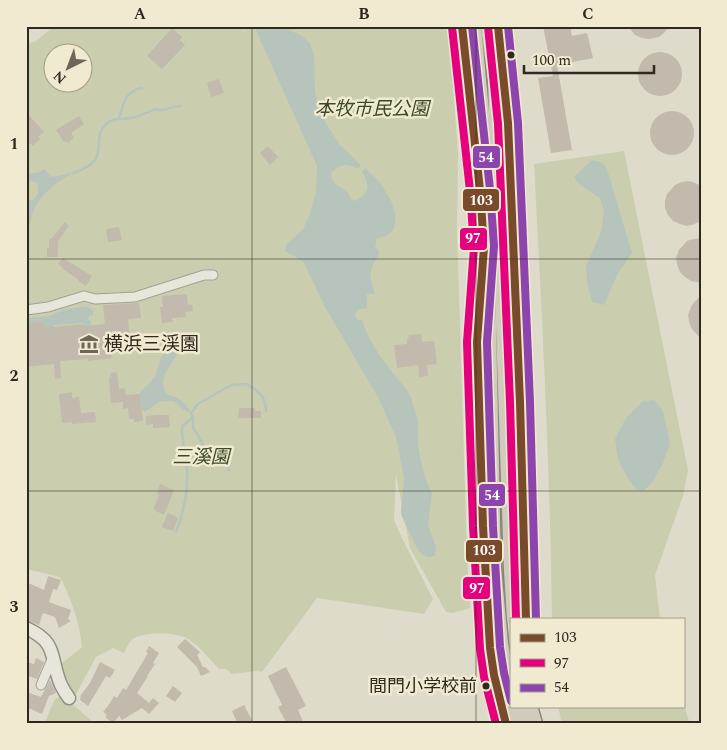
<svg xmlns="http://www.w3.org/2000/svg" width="727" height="750" font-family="Spectral,'Noto Sans JP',serif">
	<rect width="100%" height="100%" fill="#dfdbca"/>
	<g fill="#caceae" fill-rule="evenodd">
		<path d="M54 26H241L246 32 243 26H451L453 86 458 154 457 229 467 556 470 608 452 613 446 612 410 548 396 474 394 520 403 540 433 599 424 614 317 598 262 672 256 671 232 674 226 669H219C209 658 200 647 188 639 178 632 141 631 132 640 128 643 126 650 124 653L113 648 96 657 75 696 68 687 61 664 82 647C80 623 71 599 60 577L26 569V43L35 42ZM52 52H82V82H52Z"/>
		<path d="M624 151 688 470 683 496 655 575 660 619H552C550 467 542 315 534 164Z"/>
		<polygon points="62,695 95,724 44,724 55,699"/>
		<polygon points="683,702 690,724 562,724 558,706 683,706"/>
	</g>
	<g fill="#b6c4bc">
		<path d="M254 26H280L300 35 310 43 314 55 315 92 317 101 324 120 339 144 361 165 358 169C348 163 338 163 331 174 333 190 348 186 351 199L355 201C369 192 371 187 362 172L365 168C373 175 381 183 386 192 393 202 402 227 388 235 385 237 381 237 377 238L375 247 379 251V255C368 270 369 277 375 294H367V308L357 310 355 315 358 320H362C370 347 390 369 407 390L411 398 418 421V443L420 458 426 480 432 494 428 525 436 547 435 556 431 557H427L423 555 418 550 402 517 401 511 404 478 396 437 379 399 325 307 303 261 285 251 286 245 303 229 310 214 316 192 317 166Z"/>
		<polygon points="592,160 600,162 606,166 632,253 617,275 604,305 592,302 587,281 586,266 601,232 604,211 600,198 579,184 574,177"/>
		<path d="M44 169 52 177 73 173C58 181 41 193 34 210 30 220 28 230 26 241V200H33C39 196 39 189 37 183L29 180 26 181V174L37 173Z"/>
		<polygon points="86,306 93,310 93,315 89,316 88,320 91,321 91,328 88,330 84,323 55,325 52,328 54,336 31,326 28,322 30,318 50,316 63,310"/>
		<path d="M176 343 179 350C176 359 168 366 164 377 162 384 163 394 171 396 178 398 173 395 179 399 185 403 188 407 191 413L182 409 174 401C158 401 158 402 145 412L142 410 140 392 149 384 155 377 161 357 168 346Z"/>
		<polygon points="654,400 663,411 667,428 670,445 662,465 653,481 645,490 638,491 629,480 618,460 615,439 626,418 643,401"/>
	</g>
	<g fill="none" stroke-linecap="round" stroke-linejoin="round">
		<g stroke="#b6c4bc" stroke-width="2.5">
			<path d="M119 118C124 103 125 91 142 88"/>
			<path d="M73 173C82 170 92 166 96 158 101 149 96 132 106 124 115 116 126 120 136 117 142 115 149 112 155 109 164 113 171 106 180 106"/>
			<path d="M192 418 193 422V428C203 440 200 448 216 457L225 455 228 462 229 470"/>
			<path d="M176 532C183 514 188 491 187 470 186 456 182 442 182 427L193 417 191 413 198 404 231 385 246 384 256 390 262 396 265 403 266 411"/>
		</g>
	</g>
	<g fill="#c2baac">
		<polygon points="543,26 570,26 572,36 587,33 593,58 557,65 572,150 551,153 538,78 553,76"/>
		<polygon points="628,26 670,26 664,33 659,37 649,39 642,38 635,35"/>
		<polygon points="172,28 182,37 180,40 185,45 162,69 147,56"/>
		<circle cx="660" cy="74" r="22"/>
		<polygon points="219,79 224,93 211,97 207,83"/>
		<circle cx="672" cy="133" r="22"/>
		<polygon points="26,112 44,132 38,137 40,139 33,146 31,143 26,147"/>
		<polygon points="79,116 84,124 71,133 74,138 68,143 66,141 64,142 56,130"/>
		<polygon points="268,146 278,157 270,165 260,153"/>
		<polygon points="688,181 693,182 701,186 701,221 692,225 687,226 680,224 673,221 668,215 665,208 665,201 667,194 675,185 682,182"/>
		<polygon points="65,222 69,226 58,241 58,257 47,257 47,248 49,248 49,239 51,239"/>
		<polygon points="119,227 122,240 108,242 106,229"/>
		<polygon points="701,238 701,283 691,281 685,277 680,272 677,264 676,258 679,250 687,241 693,239"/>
		<polygon points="63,258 92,276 86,286 78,281 79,280 63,269 63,268 58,264"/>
		<polygon points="187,294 188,305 192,304 193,311 185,312 186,317 172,318 173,322 162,323 160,307 163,307 162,296"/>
		<polygon points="701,296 701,339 692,329 689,322 688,315 691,307 694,302"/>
		<polygon points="139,303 141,318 128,319 130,341 111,343 112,358 88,361 88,359 60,361 61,378 55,379 54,364 26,367 26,352 28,351 26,324 44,322 44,328 84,324 85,326 105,324 103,305"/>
		<polygon points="421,334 422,342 434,341 437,364 427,365 428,376 419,377 418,365 397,368 394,345 407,344 407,339 409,338 408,335"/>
		<polygon points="117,372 119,389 125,388 126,395 140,394 143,421 134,422 134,419 129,419 128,408 123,409 123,402 111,403 109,378 111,377 110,373"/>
		<polygon points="72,392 72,398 79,397 81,413 95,412 96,422 72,424 72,422 62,423 59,394"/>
		<polygon points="239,408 255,408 255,411 261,411 261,418 238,418"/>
		<polygon points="158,415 169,415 170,427 153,428 153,424 146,425 146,416"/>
		<polygon points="160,484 174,490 164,515 156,511 154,508 159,495 157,494"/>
		<polygon points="168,513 178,518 173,531 162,527"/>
		<polygon points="48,576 61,580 57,590 53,589 49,602 71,610 68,619 71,621 59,628 55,617 43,613 39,625 26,620 26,582 44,590"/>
		<polygon points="185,639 200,652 197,655 203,667 205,667 210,672 201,676 197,667 177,647"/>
		<polygon points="149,646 159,653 153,663 155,664 147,676 148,676 137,693 149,703 153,698 159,703 149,714 142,708 122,720 119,716 113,723 105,717 107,715 103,712 108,706 114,696 117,698 123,688 126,690 148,653 146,652"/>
		<polygon points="36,658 44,662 37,679 26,675 26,662 34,664"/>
		<polygon points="100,662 115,670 110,678 106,676 88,706 80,700 81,695 90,683"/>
		<polygon points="286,667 306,706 298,710 304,724 287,724 278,707 282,705 268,676"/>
		<polygon points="50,680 56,693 49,696 42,714 26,707 26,692 41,697"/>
		<polygon points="173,686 182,693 175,702 166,696"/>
		<polygon points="244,705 254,724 238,724 232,711"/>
	</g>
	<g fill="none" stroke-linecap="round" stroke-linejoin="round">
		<g stroke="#a4a094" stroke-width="11">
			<g id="street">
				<polyline points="26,310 48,307 84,296 95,299 135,297 204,275 213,275"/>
				<polyline points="41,685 53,657"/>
			</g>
		</g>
		<g stroke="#938f84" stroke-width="15">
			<path id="secondary" d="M26 628C59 643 49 657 61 685 63 689 66 694 69 698"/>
		</g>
		<g stroke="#8a857a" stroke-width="19">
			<g id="highway">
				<polyline points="462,26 476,152"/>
				<polyline points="498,26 508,123 511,189 520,402 524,576 526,619"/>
				<polyline points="481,286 477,342 483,526 490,648 494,675 506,724"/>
				<polyline points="513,706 518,724"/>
				<polyline points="529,706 534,724"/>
			</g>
		</g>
		<use href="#street" stroke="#e8e5db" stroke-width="9"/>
		<use href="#secondary" stroke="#e8e5db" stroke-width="12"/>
		<use href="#highway" stroke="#d1cbbb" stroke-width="16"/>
		<g stroke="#8a857a" stroke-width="19" stroke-linecap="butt">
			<g id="highway-bridge">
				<polyline points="473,26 481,112 485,180 493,567 500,643 505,675 511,697"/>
				<polyline points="489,26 496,81 512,571 515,619"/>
			</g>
		</g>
		<use href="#highway-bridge" stroke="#d1cbbb" stroke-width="16"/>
		<g stroke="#f0ead1" stroke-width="11">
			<g id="bus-1">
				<polyline points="462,26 480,190 484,247 477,342 483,526 490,648 494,675 506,724"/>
				<polyline points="498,26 508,123 520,402 526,619"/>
			</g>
		</g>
		<g stroke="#f0ead1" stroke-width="11">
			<g id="bus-2">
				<polyline points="452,27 470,191 474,247 467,342 473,526 480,649 484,677 496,724"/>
				<polyline points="488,27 498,124 510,402 516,619"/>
			</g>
		</g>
		<g stroke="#f0ead1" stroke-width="11">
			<g id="bus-3">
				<polyline points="472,26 490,189 494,246 487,342 493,526 500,647 504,673 511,701"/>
				<polyline points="508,26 518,123 530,402 536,619"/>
			</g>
		</g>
		<use href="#bus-1" stroke="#7a4b2a" stroke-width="8"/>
		<use href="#bus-2" stroke="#e5007d" stroke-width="8"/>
		<use href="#bus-3" stroke="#8e44ad" stroke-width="8"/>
	</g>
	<path fill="none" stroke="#30291e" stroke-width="1" stroke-opacity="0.55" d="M252 26V724M476 26V724M26 259H701M26 491H701"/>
	<defs>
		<g id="museum-bare" transform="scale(1.5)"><path d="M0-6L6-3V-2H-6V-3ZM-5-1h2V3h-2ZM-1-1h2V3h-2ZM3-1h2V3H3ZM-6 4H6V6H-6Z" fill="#6d675a" stroke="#f0ead1" stroke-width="2.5" paint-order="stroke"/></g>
	</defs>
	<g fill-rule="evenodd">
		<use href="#museum-bare" x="89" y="344"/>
	</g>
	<g fill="#30291e" stroke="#f0ead1" stroke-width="2">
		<circle cx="511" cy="55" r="4.5"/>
		<circle cx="486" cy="686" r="4.5"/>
	</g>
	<g text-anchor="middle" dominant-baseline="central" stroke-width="5" stroke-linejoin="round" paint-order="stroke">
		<g font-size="18" fill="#30291e" stroke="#f0ead1" text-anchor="end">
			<text x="477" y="686">間門小学校前</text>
		</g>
		<g font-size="19" font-style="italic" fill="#3d4a27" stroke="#f0ead1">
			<text x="372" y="109">本牧市民公園</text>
			<text x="201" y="457">三溪園</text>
		</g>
		<g font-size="19" fill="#30291e" stroke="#f0ead1" text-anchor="start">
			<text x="104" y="344">横浜三渓園</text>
		</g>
	</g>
	<g stroke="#f0ead1" stroke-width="2">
		<rect x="472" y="145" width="29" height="24" rx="5" fill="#8e44ad"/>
		<rect x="462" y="188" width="38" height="24" rx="5" fill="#7a4b2a"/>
		<rect x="459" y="227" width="29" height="24" rx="5" fill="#e5007d"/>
		<rect x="478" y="483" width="28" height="24" rx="5" fill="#8e44ad"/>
		<rect x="465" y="539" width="38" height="24" rx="5" fill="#7a4b2a"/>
		<rect x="462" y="576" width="29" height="24" rx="5" fill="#e5007d"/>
	</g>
	<g font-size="14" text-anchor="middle" font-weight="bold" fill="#fff">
		<text x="486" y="162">54</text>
		<text x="481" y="205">103</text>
		<text x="473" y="243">97</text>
		<text x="492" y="500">54</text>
		<text x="484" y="555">103</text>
		<text x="477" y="593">97</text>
	</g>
	<rect width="727" height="750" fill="none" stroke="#f0ead1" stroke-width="55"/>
	<rect x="510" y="618" width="175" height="90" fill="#f0ead1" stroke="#a39d89"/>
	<rect x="520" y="634" width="25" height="8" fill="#7a4b2a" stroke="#a39d89"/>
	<text x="554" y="642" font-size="15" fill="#30291e">103</text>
	<rect x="520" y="659" width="25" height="8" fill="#e5007d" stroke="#a39d89"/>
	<text x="554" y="668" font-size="15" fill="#30291e">97</text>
	<rect x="520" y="684" width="25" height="8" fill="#8e44ad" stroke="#a39d89"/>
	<text x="554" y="692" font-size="15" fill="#30291e">54</text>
	<g transform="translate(68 68) rotate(222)"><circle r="24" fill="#f0ead1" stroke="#a39d89"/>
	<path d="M0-4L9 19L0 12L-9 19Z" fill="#6d675a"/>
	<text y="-8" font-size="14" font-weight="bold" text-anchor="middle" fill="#30291e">N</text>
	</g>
	<path d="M524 65v8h130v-8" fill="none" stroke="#30291e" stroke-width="2.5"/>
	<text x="532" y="65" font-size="15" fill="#30291e" stroke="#f0ead1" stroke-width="4" paint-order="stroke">100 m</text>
	<rect x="28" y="28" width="672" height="694" fill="none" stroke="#30291e" stroke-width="2"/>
	<g font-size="16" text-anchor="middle" font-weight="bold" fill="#30291e">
		<text x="140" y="19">A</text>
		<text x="364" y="19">B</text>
		<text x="588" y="19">C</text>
		<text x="14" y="149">1</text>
		<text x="14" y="381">2</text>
		<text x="14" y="612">3</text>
	</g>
</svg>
